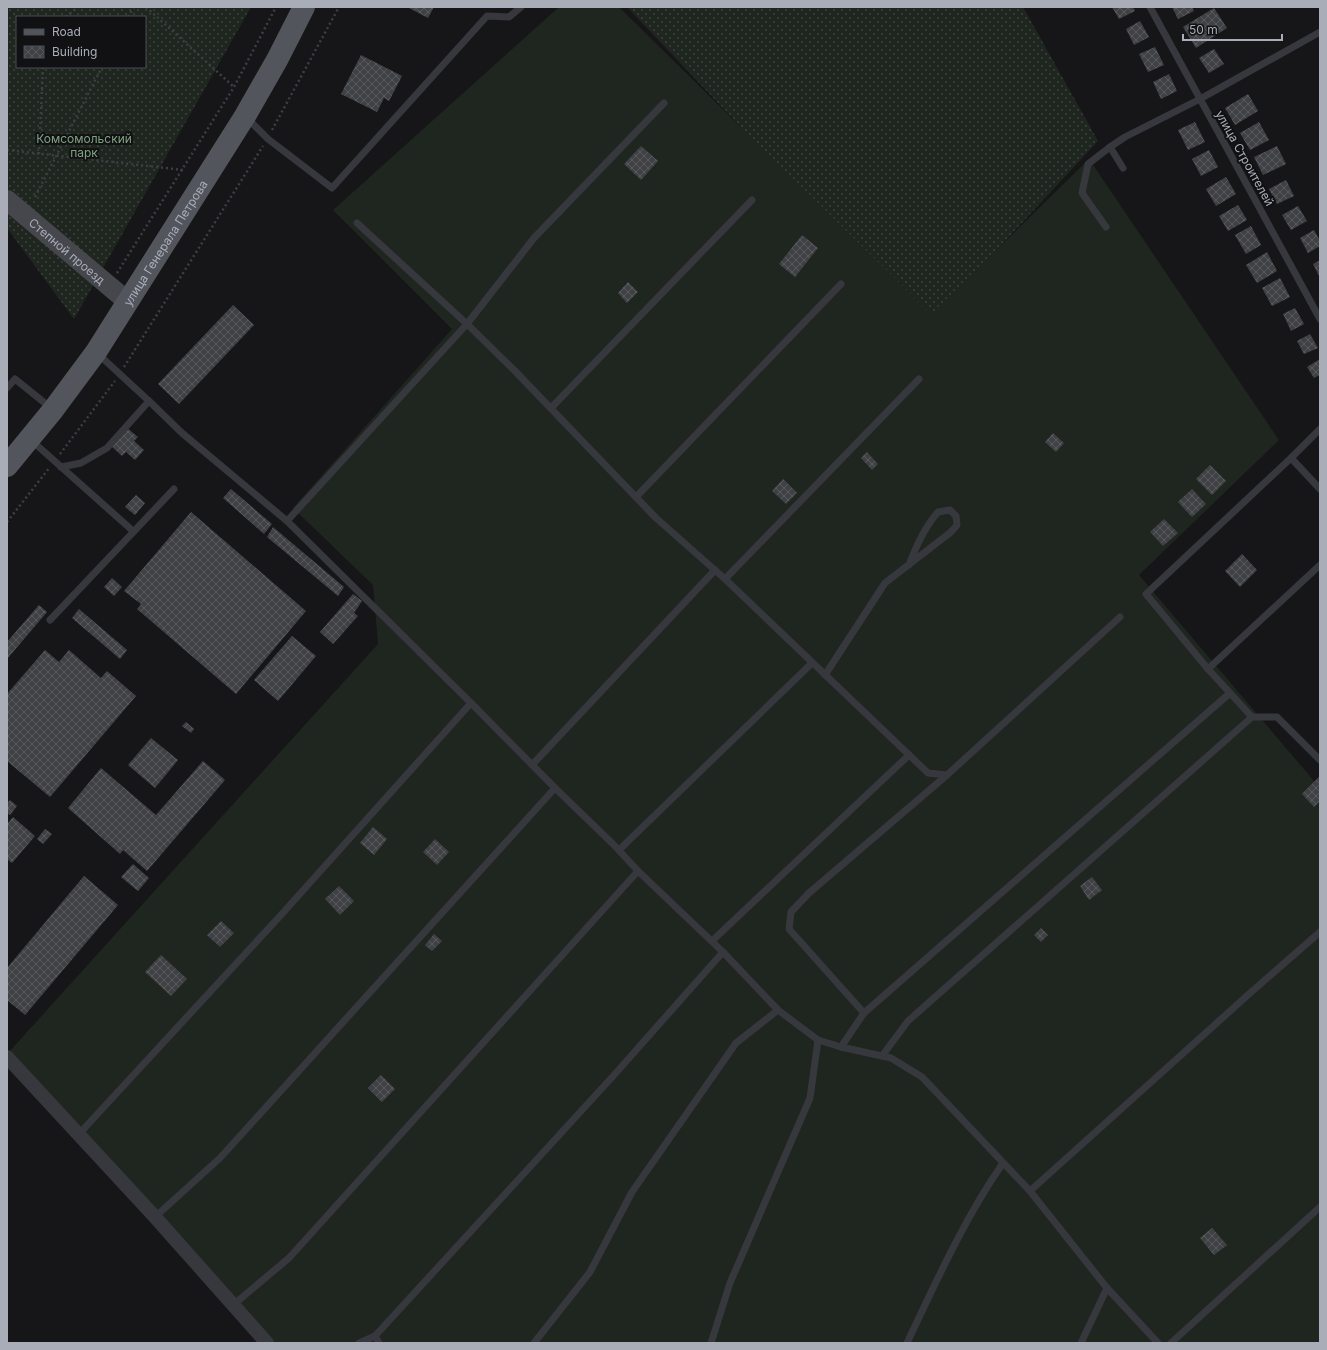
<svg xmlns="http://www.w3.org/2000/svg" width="1327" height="1350" font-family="Inter,sans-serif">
	<defs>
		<pattern id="grass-dots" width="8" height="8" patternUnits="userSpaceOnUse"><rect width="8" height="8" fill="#1e261f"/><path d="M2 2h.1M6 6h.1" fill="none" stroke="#3c433d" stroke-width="1.8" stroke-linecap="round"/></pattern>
		<pattern id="building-cross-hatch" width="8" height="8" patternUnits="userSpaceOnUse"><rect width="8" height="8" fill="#404145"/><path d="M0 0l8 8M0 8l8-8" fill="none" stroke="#595a5e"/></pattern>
	</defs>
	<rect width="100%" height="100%" fill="#161618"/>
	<g fill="url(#grass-dots)" fill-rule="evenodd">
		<path d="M7 7H251L74 319 7 228ZM17 17H145V67H17Z"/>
		<polygon points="627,7 1023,7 1098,141 928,324"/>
	</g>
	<polygon fill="#1e261f" points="559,7 619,7 931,314 1089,159 1279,440 1139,575 1320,788 1320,1343 272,1343 8,1053 378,644 373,585 293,508 452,329 333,210"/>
	<g fill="url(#building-cross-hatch)">
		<polygon points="407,7 434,7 428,18"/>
		<polygon points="1112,7 1133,7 1135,11 1119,19"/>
		<polygon points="1172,7 1192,7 1194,11 1178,19"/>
		<polygon points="1214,8 1227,28 1196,48 1183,27"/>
		<polygon points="1140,21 1149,37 1134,45 1126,29"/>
		<polygon points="1155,47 1164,65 1148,72 1139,54"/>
		<polygon points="1214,49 1224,64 1209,73 1199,58"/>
		<polygon points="361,55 402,76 389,101 384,98 377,112 341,94"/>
		<polygon points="1169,74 1177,91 1161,99 1153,82"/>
		<polygon points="1248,94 1258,111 1235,125 1225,108"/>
		<polygon points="1195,122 1205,142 1188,150 1178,130"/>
		<polygon points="1259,122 1269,140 1250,150 1240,133"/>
		<polygon points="641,146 658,161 641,180 624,164"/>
		<polygon points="1277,146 1286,164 1263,175 1254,157"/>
		<polygon points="1209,150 1218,167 1201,176 1192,159"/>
		<polygon points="1226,177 1236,194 1216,206 1206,189"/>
		<polygon points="1286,180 1294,196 1277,204 1269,189"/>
		<polygon points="1238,205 1247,220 1228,231 1219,216"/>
		<polygon points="1298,206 1307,221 1291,230 1282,215"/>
		<polygon points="1251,226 1261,245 1246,254 1235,235"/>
		<polygon points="1314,230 1320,241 1320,246 1308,253 1300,238"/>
		<polygon points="802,235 818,248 795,277 779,264"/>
		<polygon points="1267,252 1277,271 1257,283 1246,265"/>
		<polygon points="1320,260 1320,278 1313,264"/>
		<polygon points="1280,278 1290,297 1272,306 1262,288"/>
		<polygon points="628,282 638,292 627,303 618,293"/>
		<polygon points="233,305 254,325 179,404 158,384"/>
		<polygon points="1295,308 1304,324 1291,331 1283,314"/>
		<polygon points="1310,334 1318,348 1304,354 1297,341"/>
		<polygon points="1320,359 1320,375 1314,378 1307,367"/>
		<polygon points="127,428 138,437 134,441 144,450 135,460 126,452 122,456 111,446"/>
		<polygon points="1053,433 1064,443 1056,452 1045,442"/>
		<polygon points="867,452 878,464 872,470 861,458"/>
		<polygon points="1210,465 1226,481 1212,495 1196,479"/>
		<polygon points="783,479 797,493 786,504 772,491"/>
		<polygon points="231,489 272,524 264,534 223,498"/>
		<polygon points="1192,489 1206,504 1192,517 1178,502"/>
		<polygon points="136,495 145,503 135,515 125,507"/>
		<polygon points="191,512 306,611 236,694 137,609 141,604 124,591"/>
		<polygon points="1164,519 1178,533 1163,546 1150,532"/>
		<polygon points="273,527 344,587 338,596 267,537"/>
		<polygon points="1242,554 1257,570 1240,587 1225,571"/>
		<polygon points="112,578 122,587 114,596 104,587"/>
		<polygon points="353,594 362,601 354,613 358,616 333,644 320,632"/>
		<polygon points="39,605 47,612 7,659 7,642"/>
		<polygon points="79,609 127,650 120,659 72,618"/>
		<polygon points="292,636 316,656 278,701 254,680"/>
		<polygon points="45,650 59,662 69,650 101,678 107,671 136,696 50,797 7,761 7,694"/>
		<polygon points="186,722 194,729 191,733 182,726"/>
		<polygon points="151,738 178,760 155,788 128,765"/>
		<polygon points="203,761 225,780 147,871 123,850 120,854 68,808 101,768 156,815"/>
		<polygon points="1319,777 1320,801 1314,807 1302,794"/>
		<polygon points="10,800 17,806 10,815 7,813 7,803"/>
		<polygon points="13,817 35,836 12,863 7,859 7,824"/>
		<polygon points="373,827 387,839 374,855 360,843"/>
		<polygon points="45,829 52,834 43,844 37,839"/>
		<polygon points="435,839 449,852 437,865 423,852"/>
		<polygon points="133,864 149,878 138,891 121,877"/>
		<polygon points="84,876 118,905 25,1015 7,1000 7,968"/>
		<polygon points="1092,877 1102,890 1089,900 1080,886"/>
		<polygon points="339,886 354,901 340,915 325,899"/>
		<polygon points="221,921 234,933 220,947 207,935"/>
		<polygon points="1041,928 1048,935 1041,942 1034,935"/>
		<polygon points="434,934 442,941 432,951 425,945"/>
		<polygon points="161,955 187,979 171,996 145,972"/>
		<polygon points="381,1075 395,1089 382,1102 368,1088"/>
		<polygon points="1212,1228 1227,1245 1214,1255 1200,1238"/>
	</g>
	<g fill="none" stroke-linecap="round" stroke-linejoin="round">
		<g stroke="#3d3f44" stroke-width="2.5" stroke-dasharray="2 3" stroke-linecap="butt">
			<polyline points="146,7 234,87"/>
			<polyline points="66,17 78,7"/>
			<polyline points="128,17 134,7"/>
			<polyline points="272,130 339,7"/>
			<polyline points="7,150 183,170"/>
			<polyline points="39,154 43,67"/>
			<polyline points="35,197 102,67"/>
			<polyline points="117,273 234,87 276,7"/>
			<polyline points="124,367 263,146"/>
			<polyline points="60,454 115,381"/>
			<polyline points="7,522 50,467"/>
		</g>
		<g stroke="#37383d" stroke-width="7">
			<polyline points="1150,7 1320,319"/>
			<polyline points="247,118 268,139 332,188 487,16 509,17 521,7"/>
			<polyline points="1110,147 1123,168"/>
			<polyline points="357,223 467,324 514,370 656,518 725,579 928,773 947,775 1120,617"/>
			<polyline points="1106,227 1082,193 1088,164 1110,147 1125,137 1200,99 1320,32"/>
			<polyline points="97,353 149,401 182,433 287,521 471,703 555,788 614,845 638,871 723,952 778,1010 818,1040 841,1047 891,1058 922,1077 1030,1191 1107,1288 1158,1343"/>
			<polyline points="7,388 15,379 51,408"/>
			<polyline points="551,408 752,200"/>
			<polyline points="1320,429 1291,458 1146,594 1208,669 1252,717 1277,717 1320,760"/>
			<polyline points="31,440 133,531"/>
			<polyline points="1291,458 1320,489"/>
			<polyline points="61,467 81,463 107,448 149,401"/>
			<polyline points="636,497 841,284"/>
			<polyline points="287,521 467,324 534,238 664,103"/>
			<polyline points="725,579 919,379"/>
			<polyline points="50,620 174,489"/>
			<polyline points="1208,669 1320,565"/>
			<path d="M825 675 885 583 951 532 957 525 956 516 950 510 938 512C924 528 916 546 909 565"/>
			<polyline points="532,765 715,570"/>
			<polyline points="619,850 812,663"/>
			<polyline points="712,941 909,755"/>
			<polyline points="864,1013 789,929 791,912 809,893 947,775"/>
			<polyline points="841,1047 864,1013 1230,693"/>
			<polyline points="882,1056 908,1021 1252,717"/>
			<polyline points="79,1134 281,915 471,703"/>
			<polyline points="1030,1191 1249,994 1320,932"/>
			<polyline points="155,1217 220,1158 555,788"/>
			<polyline points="233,1305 289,1258 638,871"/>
			<polyline points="375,1336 379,1343"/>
			<polyline points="359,1343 375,1336 615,1074 723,952"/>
			<polyline points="534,1343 590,1272 632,1192 736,1043 778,1010"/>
			<polyline points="711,1343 730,1283 810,1098 818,1040"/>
			<path d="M907 1343C936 1282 964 1219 1003 1163"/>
			<polyline points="1081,1343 1107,1288"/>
			<polyline points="1171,1343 1320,1207"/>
		</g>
		<polyline stroke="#37383d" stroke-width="14" points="7,1057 155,1217 267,1343"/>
		<path stroke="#45474d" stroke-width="20" id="s1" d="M7 200 127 301"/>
		<path stroke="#53555c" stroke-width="22" id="s2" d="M7 466 53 410 96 352 245 116 277 60 304 7"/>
	</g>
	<g text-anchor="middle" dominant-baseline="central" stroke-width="4" stroke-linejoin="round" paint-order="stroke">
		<g font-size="12" fill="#7fa381" stroke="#111113">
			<text x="84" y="138">Комсомольский<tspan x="84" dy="14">парк</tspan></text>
		</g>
		<g font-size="12" fill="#a8adb8" stroke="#111113">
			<text transform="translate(1245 158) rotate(61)">улица Строителей</text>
			<text stroke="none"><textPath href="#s2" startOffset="274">улица Генерала Петрова</textPath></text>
			<text stroke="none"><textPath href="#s1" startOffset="79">Степной проезд</textPath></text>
		</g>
	</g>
	<rect width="1327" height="1350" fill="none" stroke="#a8adb8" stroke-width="16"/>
	<rect x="16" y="16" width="130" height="52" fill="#111113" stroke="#4d4f55"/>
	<rect x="24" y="29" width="20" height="6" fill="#53555c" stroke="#4d4f55"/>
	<text x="52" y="36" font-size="12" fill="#a8adb8">Road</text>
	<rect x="24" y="46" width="20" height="12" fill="url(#building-cross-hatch)" stroke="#4d4f55"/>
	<text x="52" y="56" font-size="12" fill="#a8adb8">Building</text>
	<path d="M1183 34v6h99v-6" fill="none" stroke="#a8adb8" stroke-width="2"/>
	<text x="1189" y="34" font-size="12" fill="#a8adb8" stroke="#111113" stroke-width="3" paint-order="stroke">50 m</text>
</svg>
